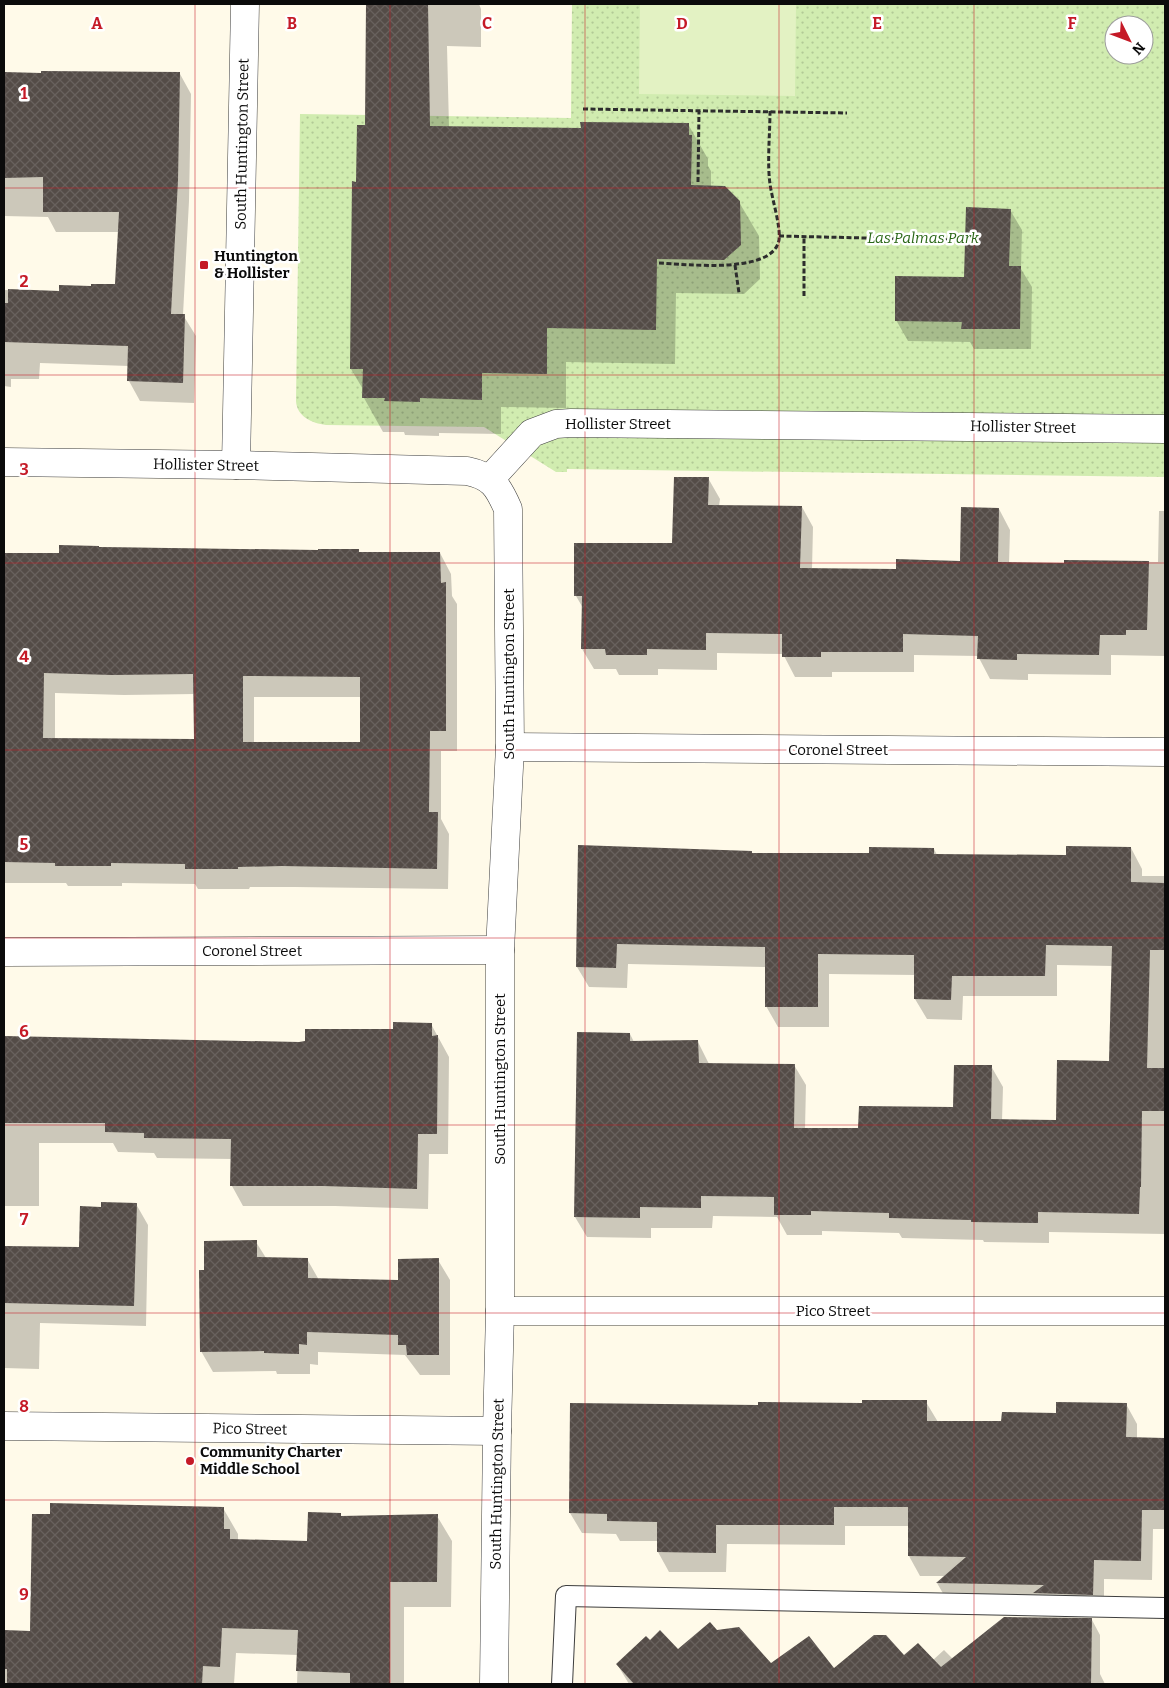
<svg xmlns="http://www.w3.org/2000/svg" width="1169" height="1688" font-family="Bitter,serif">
	<defs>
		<pattern id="grass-dots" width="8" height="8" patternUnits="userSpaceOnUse" patternTransform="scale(1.25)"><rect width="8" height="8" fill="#d1ecb0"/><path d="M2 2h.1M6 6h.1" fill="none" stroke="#b2c996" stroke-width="1.8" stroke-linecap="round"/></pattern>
		<pattern id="building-cross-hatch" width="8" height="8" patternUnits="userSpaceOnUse" patternTransform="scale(1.25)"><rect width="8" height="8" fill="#544c47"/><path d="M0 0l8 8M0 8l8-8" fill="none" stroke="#68615d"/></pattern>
	</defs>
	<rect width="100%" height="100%" fill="#fffae9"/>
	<path fill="url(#grass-dots)" fill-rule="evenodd" d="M572 4H1165V477L567 469V472H556L484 427 326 425C312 423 297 417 296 401L300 114 571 118ZM1114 25H1144V55H1114Z"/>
	<polygon fill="#e3f2c3" points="640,4 796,4 795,96 639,94"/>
	<g fill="#0003" fill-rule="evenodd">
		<polygon points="367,4 479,4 481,9 481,47 447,46 449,127 582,129 688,124 708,159 708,166 711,171 711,187 739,202 759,236 760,279 744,294 676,293 675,364 566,362 566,408 501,407 501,434 439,433 439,436 405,435 404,432 383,432 364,398 364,391 351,369 357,183 366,126"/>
		<polygon points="4,74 180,74 191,94 189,201 183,315 196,336 194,403 140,401 129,381 129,366 40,363 39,379 11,379 11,387 4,386 4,290 60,292 117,285 119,232 56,232 48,217 4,216"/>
		<polygon points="1010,210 1022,230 1021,269 1032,287 1031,349 974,349 970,342 908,341 896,320 965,278"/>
		<polygon points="708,478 720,499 719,506 802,507 813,527 812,569 898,570 961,562 999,509 1010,530 1009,563 1065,564 1065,561 1158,562 1159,511 1165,511 1165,656 1111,655 1111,675 1028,674 1028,680 990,679 979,658 979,656 914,655 914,672 832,672 832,677 795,677 783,654 717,653 717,670 658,669 658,675 619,675 616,669 594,669 582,649 583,608 576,596 674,544"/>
		<path d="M98 547 320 551 358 550 360 553H440L451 574 452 596 457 604V751H441V819L449 834 448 889 295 887H250L249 889H198L195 884 122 883V886H68L66 883H4V555L60 554ZM55 693 124 695 195 694V740H55ZM254 697H362L361 743H254Z"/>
		<polygon points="1131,848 1142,869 1142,876 1165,876 1165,1234 1049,1232 1049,1243 984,1242 983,1240 902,1238 899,1233 822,1231 822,1235 787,1235 777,1217 713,1216 712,1228 651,1228 651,1238 587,1237 575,1217 630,1034 634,1042 698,1042 709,1064 794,1065 806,1085 805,1129 860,1129 954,1108 991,1066 1003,1087 1002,1121 1057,1121 1111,1062 1113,966 1057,965 1057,996 963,996 962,1020 927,1019 915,999 915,975 829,974 829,1027 778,1027 766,1006 766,967 628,964 627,988 589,987 577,967 753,855 870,854 934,849 937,855 1067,856"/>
		<polygon points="431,1024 449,1057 448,1154 429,1154 428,1209 335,1206 243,1206 232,1186 232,1159 157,1158 154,1153 118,1152 113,1143 39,1143 39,1206 4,1206 4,1038 300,1043 395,1031"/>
		<polygon points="136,1204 148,1225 146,1326 40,1323 39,1369 4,1368 4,1247 80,1248 102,1209"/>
		<polygon points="256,1242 266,1258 307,1259 319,1280 399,1281 438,1260 450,1280 450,1375 420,1375 405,1355 318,1352 318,1365 310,1364 310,1374 277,1374 276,1371 213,1372 201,1351 205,1271"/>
		<polygon points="926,1402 938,1422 1003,1422 1126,1404 1137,1424 1137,1439 1165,1439 1165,1529 1153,1529 1152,1580 1104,1579 1104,1614 948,1602 937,1583 945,1576 920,1576 909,1556 909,1526 845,1526 845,1545 727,1544 726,1572 669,1572 658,1552 658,1541 620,1541 616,1534 582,1533 570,1513 571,1404 759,1406"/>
		<polygon points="223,1508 238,1534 238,1540 308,1542 340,1514 342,1517 437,1516 452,1541 451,1607 404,1607 404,1684 297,1684 298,1655 236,1653 234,1684 4,1684 4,1631 31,1632"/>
		<polygon points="1092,1620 1100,1635 1100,1674 1105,1684 851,1684 848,1681 904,1657 933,1660 944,1650 953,1659"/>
		<polygon points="716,1631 774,1668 783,1684 629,1684 617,1664 650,1642 678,1651"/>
	</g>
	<g fill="url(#building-cross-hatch)" fill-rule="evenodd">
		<polygon points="366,4 428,4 430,126 581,128 580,122 689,123 689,135 692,135 691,185 725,186 740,201 741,245 724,260 657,259 656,330 547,328 547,374 482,373 482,400 420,398 420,402 384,401 385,398 362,398 363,369 350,369 352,181 356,182 357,125 365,125"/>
		<polygon points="41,71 180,72 178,180 171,314 185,314 183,383 127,381 128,346 4,342 4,303 8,303 8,289 59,291 59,285 91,286 91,284 115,284 119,212 43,212 43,177 4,178 4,72 41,73"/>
		<polygon points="966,207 1011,209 1009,266 1021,266 1020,329 961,329 962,322 895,321 895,276 964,277"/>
		<polygon points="674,477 709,477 708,505 802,506 800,568 896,569 896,559 960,561 961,507 999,508 998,562 1064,563 1064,560 1149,561 1147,630 1126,630 1126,635 1100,635 1099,655 1017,654 1017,660 977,659 978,636 903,634 903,652 821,652 821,657 782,657 782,634 706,633 706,650 647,649 647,655 606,655 605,649 581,649 582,596 574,596 574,543 672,543"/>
		<path d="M59 545 99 546V547L318 550V549H359V552H440L441 583 446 582V731H430L429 812H438L437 869 282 866 238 867V869H185V864L111 863V866H55V863L4 862V553H59ZM44 673 112 675 193 674 194 739 43 738ZM243 676 360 677V742H243Z"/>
		<polygon points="578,845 752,851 752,853 869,853 869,847 934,848 934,854 1066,855 1066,846 1131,847 1131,882 1165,883 1165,950 1150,950 1147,1068 1165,1068 1165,1111 1142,1111 1141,1187 1140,1187 1139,1214 1038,1212 1038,1223 971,1222 971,1220 889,1218 889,1213 811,1211 811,1215 774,1215 774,1197 701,1196 701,1208 640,1207 640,1218 574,1217 577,1032 630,1033 630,1041 698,1040 699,1063 795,1064 794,1128 858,1128 859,1106 953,1107 954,1065 992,1065 991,1119 1056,1120 1057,1060 1109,1061 1112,946 1046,945 1045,976 952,976 951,1000 914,999 914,955 818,954 818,1007 765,1007 765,947 617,944 616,968 576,967"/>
		<polygon points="393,1022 432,1023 432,1036 438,1035 437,1134 418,1134 417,1189 323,1186 230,1186 231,1139 144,1138 144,1133 105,1132 105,1123 4,1123 4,1036 299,1042 305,1041 305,1029 393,1029"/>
		<polygon points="101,1202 137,1203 134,1306 4,1303 4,1246 79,1247 80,1206 101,1207"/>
		<polygon points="257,1240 257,1257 308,1258 308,1278 398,1280 398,1259 439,1258 439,1355 407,1355 406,1345 398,1345 398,1335 307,1332 307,1345 299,1344 299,1354 264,1353 264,1351 200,1352 199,1270 204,1270 204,1241"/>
		<polygon points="862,1400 927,1400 927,1421 1001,1421 1002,1412 1056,1413 1056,1402 1127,1403 1126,1437 1165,1438 1165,1510 1142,1510 1141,1561 1094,1560 1093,1595 1033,1593 1044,1585 936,1583 966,1557 908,1556 908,1507 834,1507 834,1525 716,1525 716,1553 657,1552 657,1522 607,1521 607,1514 569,1513 570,1403 758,1405 758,1402 862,1403"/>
		<polygon points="50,1503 224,1507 224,1529 230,1529 230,1539 307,1541 308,1512 341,1513 341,1516 438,1514 437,1582 390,1582 390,1684 350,1684 350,1673 296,1671 298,1630 222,1628 220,1667 203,1666 202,1684 7,1684 7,1669 4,1669 4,1630 30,1631 32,1514 50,1514"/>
		<polygon points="1004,1617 1092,1618 1091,1684 634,1684 616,1664 646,1636 650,1640 660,1630 678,1649 710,1622 717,1630 739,1627 771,1663 809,1636 834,1668 874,1635 886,1635 904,1655 918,1643 941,1667"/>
	</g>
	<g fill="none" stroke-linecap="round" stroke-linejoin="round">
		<g stroke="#3e3e3e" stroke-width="22">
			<polyline id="lane" points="562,1684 566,1596 1165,1608"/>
		</g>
		<g stroke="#3e3e3e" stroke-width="29">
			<g id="street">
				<path d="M4 462 236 465 467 471C492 476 498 486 508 509L510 747 500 950V1311L497 1431 494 1684"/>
				<polyline points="236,465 245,4"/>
				<polyline points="490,479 532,433 556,424 571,423 1165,429"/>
				<polyline points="510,747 1165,752"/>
				<polyline points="4,952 500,950"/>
				<polyline points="500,1311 1165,1311"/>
				<polyline points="4,1426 497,1431"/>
			</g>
		</g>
		<g stroke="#2d2d2d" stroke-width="3" stroke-dasharray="5 2.5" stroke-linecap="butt">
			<polyline points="583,109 847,113"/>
			<polyline points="698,182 699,111"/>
			<polyline points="779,236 954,240"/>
			<path d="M659 263C685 264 773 275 779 240 781 227 772 199 770 184 767 162 770 134 770 111"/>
			<polyline points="735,265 739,293"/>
			<polyline points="804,296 804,236"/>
		</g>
		<use href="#lane" stroke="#fff" stroke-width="20"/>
		<use href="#street" stroke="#fff" stroke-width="28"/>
	</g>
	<path fill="none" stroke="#c51a27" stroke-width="1" stroke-opacity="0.55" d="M195 4V1684M390 4V1684M585 4V1684M779 4V1684M974 4V1684M4 188H1165M4 375H1165M4 563H1165M4 750H1165M4 938H1165M4 1125H1165M4 1313H1165M4 1500H1165"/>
	<g fill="#c51a27" stroke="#fff" stroke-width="2">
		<rect x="199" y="260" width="10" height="10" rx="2.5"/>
		<circle cx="190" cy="1461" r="5"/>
	</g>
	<g text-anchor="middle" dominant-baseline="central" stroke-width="5" stroke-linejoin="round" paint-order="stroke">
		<g font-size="15" fill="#0b0b0b" stroke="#fff">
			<text transform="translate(242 144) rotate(-89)">South Huntington Street</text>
			<text x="618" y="424">Hollister Street</text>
			<text transform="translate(1023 427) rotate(1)">Hollister Street</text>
			<text transform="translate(206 465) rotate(1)">Hollister Street</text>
			<text transform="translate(509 674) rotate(-90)">South Huntington Street</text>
			<text x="838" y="750">Coronel Street</text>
			<text x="252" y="951">Coronel Street</text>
			<text transform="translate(500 1079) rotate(-90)">South Huntington Street</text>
			<text x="833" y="1311">Pico Street</text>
			<text transform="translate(250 1429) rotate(1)">Pico Street</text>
			<text transform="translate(497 1484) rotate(-89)">South Huntington Street</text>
		</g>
		<g font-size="15" font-style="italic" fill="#2a6717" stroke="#fff">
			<text x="923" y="238">Las Palmas Park</text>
		</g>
		<g font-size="15" font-weight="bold" fill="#0b0b0b" stroke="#fff" text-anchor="start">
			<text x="214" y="256">Huntington<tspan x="214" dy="17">&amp; Hollister</tspan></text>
			<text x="200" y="1452">Community Charter<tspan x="200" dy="17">Middle School</tspan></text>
		</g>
	</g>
	<g font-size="16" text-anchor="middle" font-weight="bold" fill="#c51a27" stroke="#fff" stroke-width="5" stroke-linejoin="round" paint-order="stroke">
		<text x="97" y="29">A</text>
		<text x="292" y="29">B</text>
		<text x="487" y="29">C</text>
		<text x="682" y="29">D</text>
		<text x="877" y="29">E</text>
		<text x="1072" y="29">F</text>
		<text x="24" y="99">1</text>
		<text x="24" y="287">2</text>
		<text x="24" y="475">3</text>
		<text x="24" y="662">4</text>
		<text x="24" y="850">5</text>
		<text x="24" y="1037">6</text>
		<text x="24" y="1225">7</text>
		<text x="24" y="1412">8</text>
		<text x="24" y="1600">9</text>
	</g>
	<rect width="1169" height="1688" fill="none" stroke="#0b0b0b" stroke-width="10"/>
	<g transform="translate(1129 40) rotate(132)"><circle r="24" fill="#ffffff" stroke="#9d9d9d"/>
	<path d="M0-4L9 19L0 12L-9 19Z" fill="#c51a27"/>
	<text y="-8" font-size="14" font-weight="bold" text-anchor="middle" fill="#0b0b0b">N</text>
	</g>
</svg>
